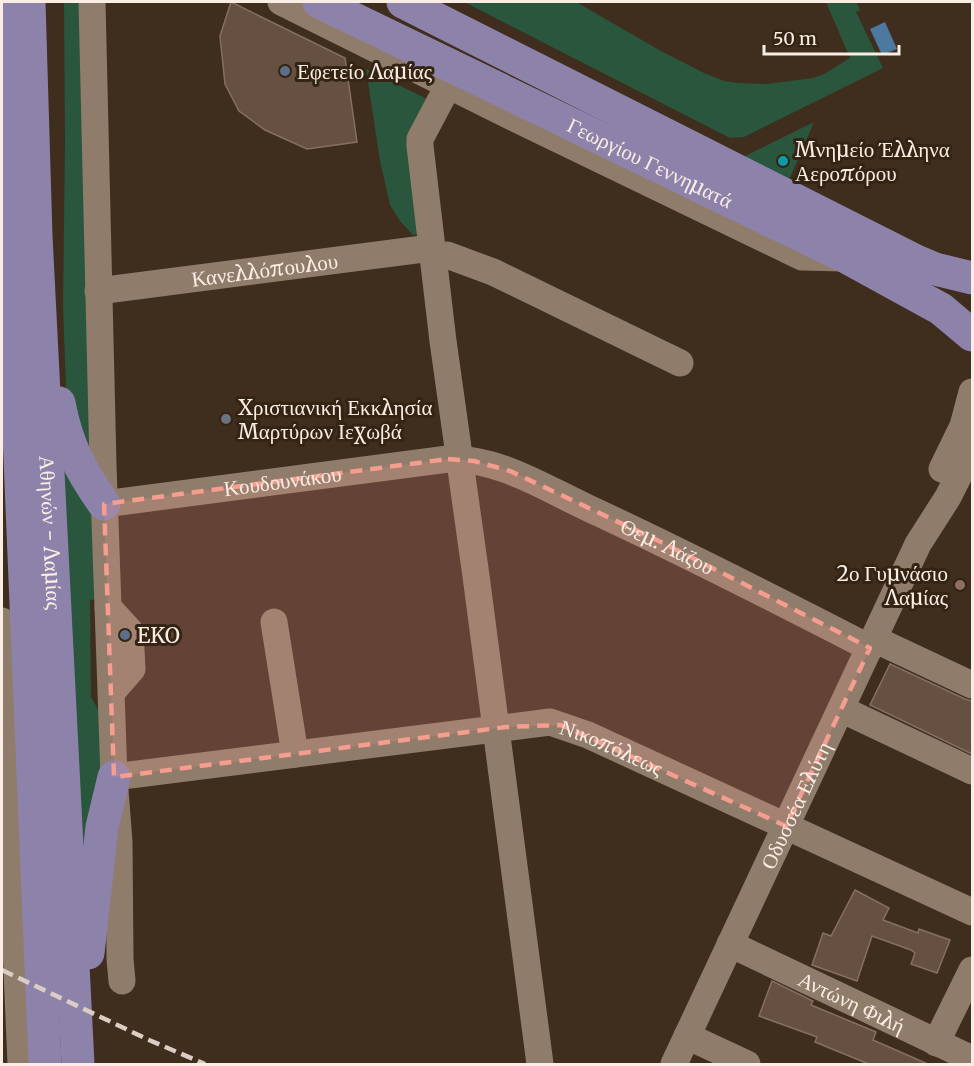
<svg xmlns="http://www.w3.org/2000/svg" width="974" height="1066" font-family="Merriweather,serif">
	<rect width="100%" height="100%" fill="#3f2e1e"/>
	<g fill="#29563c">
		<polygon points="64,2 81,2 93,473 67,408 66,388 63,307 65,142"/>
		<polygon points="464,2 576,2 661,51 704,73 724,81 738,83 767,84 813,78 824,74 850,58 826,2 856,2 860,10 856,12 883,68 744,137 730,138"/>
		<polygon points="366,69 427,99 419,234 413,235 400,221 390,205 380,161"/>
		<polygon points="814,122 789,180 743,157"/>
		<polygon points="61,433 91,502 99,599 90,600 91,697 104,720 105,739 83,929"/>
	</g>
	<polygon fill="#4d78a0" points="885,22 897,49 882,55 870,29"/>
	<g fill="#665042" stroke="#866f61" stroke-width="1.5">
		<polygon points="231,2 345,58 357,142 307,149 265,130 239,111 225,84 220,36"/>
		<polygon points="890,664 965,699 972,701 972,754 870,705"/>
		<polygon points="855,890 889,908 883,920 918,933 919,929 950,940 937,973 911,964 915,953 911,950 872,936 857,981 812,965 823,933 831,936"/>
		<polygon points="772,981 813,1001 811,1005 876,1032 873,1040 930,1065 871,1065 815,1042 817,1037 759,1016"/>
	</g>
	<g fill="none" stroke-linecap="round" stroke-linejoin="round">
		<g stroke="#907c6a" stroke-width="27">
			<polyline points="92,2 103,465 114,777 119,842 120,959 122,981"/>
			<polyline points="281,2 514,118 802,257 844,258"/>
			<polyline points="449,84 420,139 420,146 443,341 476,576 540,1064"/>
			<polyline points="432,256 447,255 493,272 680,363"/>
			<path id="s1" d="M98 291 431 248"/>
			<polyline points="942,469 963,426 972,392"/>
			<path id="s2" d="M104 504 448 459C497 457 545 488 588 508 683 552 777 600 870 648"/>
			<polyline points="108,607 130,631 132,669 112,692"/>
			<polyline points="2,621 21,1064"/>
			<polyline points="274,622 295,754"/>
			<polyline points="874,639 972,685"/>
			<polyline points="841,709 972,771"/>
			<path id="s3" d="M114 777 550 722 588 735 972 912"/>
			<path id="s4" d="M730 944 972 1059"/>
			<polyline points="687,1036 747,1064"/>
			<polyline points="936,1043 972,970"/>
			<path id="s5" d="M674 1064 918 544 948 497 972 449"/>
		</g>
		<g stroke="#8d83aa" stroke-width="33">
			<polyline points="4,2 18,410 45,1064"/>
			<path id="s6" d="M29 2 36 236 78 1064"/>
			<path id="s7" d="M319 2 848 258 941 309 972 335"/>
			<polyline points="403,2 916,261 935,269 972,278"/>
			<path d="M59 403C67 445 80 470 104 504"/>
			<polyline points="88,953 102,827 114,777"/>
		</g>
		<polyline stroke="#dacdc3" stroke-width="4.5" stroke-dasharray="12 6" stroke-linecap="butt" points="2,970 149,1040 205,1064"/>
	</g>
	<path fill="#f59d8f" fill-opacity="0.2" stroke="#f59d8f" stroke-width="4.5" stroke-dasharray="12 8" stroke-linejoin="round" d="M448 459 474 461 510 471 661 542 870 648 786 826 561 725 506 727 114 777 104 504Z"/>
	<g fill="#5c6f8a" stroke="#342414" stroke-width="2">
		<circle cx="285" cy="71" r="6"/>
		<circle cx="125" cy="635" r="6"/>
	</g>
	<circle fill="#0f9aa8" stroke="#342414" stroke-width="2" cx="783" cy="161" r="6"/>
	<circle fill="#6b7280" stroke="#342414" stroke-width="2" cx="226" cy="419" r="6"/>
	<circle fill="#8d6e63" stroke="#342414" stroke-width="2" cx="960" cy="585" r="6"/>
	<g text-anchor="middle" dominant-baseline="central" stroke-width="6" stroke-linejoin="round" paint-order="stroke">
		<g font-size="21" fill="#f9ede4" stroke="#342414" text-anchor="start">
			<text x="297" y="71">Εφετείο Λαμίας</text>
			<text x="795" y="149">Μνημείο Έλληνα<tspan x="795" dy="24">Αεροπόρου</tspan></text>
			<text x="238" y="407">Χριστιανική Εκκλησία<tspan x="238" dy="24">Μαρτύρων Ιεχωβά</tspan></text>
			<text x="948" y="573" text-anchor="end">2ο Γυμνάσιο<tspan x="948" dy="24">Λαμίας</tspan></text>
			<text x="137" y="635">EKO</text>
		</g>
		<g font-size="21" fill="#f9ede4" stroke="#342414">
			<text stroke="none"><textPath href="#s7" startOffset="368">Γεωργίου Γεννηματά</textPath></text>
			<text stroke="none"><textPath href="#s1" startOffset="168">Κανελλόπουλου</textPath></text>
			<text stroke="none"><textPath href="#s2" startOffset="180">Κουδουνάκου</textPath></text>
			<text stroke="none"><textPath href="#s6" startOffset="531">Αθηνών - Λαμίας</textPath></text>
			<text stroke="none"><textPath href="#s2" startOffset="585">Θεμ. Λάζου</textPath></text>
			<text stroke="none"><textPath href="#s3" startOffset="506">Νικοπόλεως</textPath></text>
			<text stroke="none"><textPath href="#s5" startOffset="286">Οδυσσέα Ελύτη</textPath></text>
			<text stroke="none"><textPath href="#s4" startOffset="135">Αντώνη Φιλή</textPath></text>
		</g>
	</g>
	<rect width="974" height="1066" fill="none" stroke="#f9ede4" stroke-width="6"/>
	<path d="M764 45v9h135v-9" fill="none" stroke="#f9ede4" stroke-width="3"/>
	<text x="773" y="45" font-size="18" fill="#f9ede4" stroke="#342414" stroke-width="4.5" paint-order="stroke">50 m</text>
</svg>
